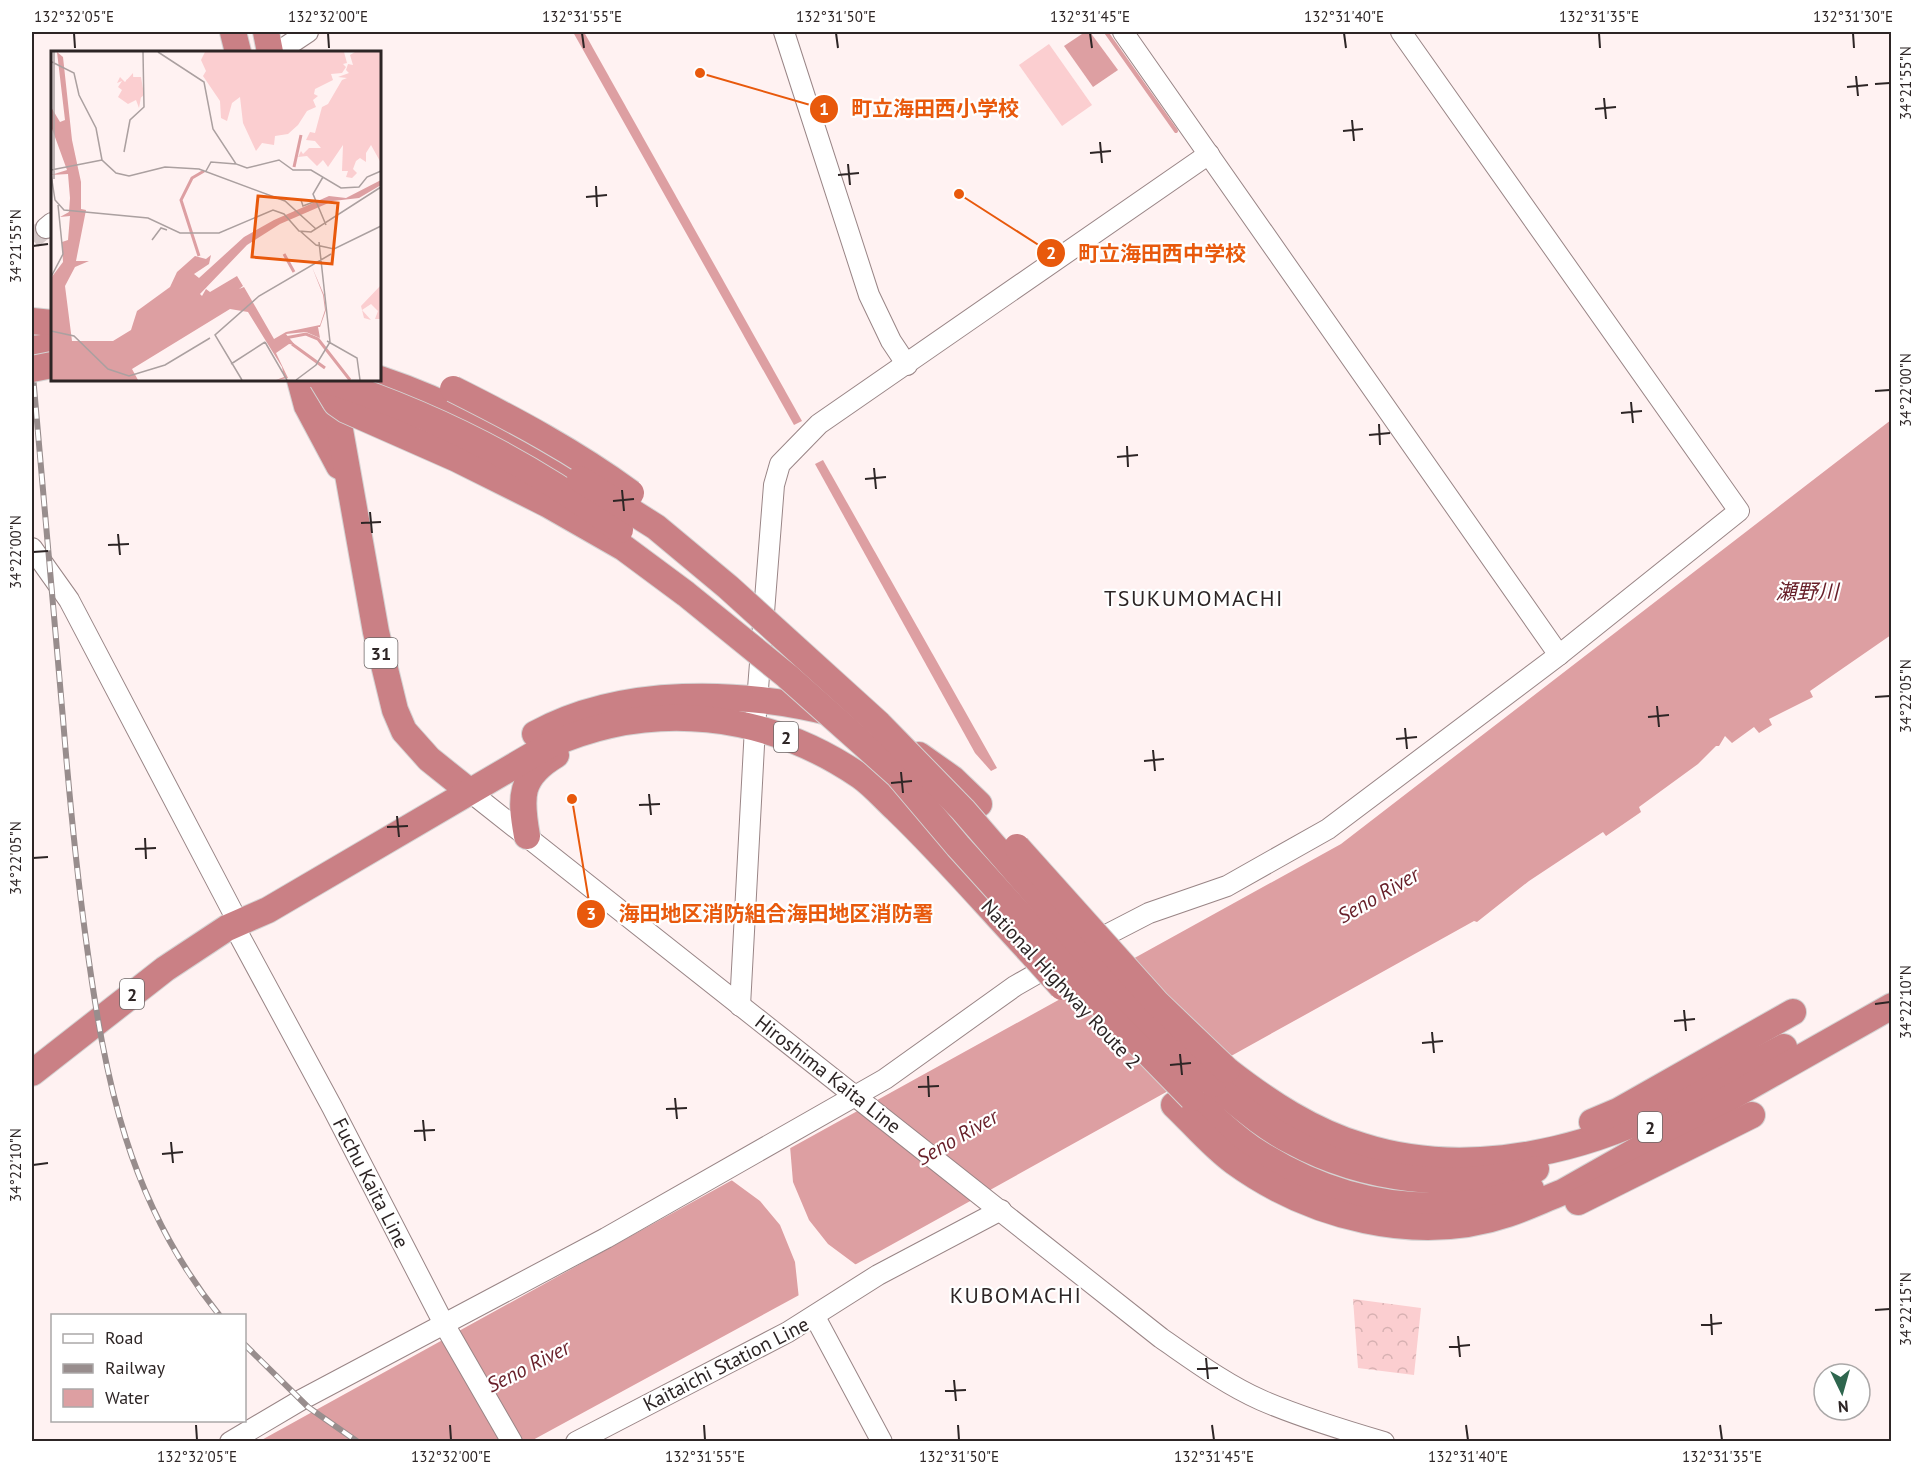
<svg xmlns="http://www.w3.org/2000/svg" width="1923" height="1473" font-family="'PT Sans','Noto Sans JP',sans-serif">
	<defs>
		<pattern id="park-crowns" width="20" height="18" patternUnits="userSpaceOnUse" patternTransform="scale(1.5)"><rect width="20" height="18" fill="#fbced0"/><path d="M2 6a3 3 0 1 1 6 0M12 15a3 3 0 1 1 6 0" fill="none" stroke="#d7b1b2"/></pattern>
	</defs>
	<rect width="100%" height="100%" fill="#fff2f2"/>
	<polygon fill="url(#park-crowns)" points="1353,1299 1421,1308 1414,1375 1358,1368"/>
	<polygon fill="#fbced0" points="1049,44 1092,105 1062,126 1019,65"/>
	<g fill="#dd9fa2">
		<polygon points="573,32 584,32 802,421 794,425"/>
		<polygon points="1085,32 1090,32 1118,70 1093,87 1064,46"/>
		<polygon points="1891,420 1891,635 1810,691 1813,697 1769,719 1772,725 1759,733 1754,727 1732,743 1725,736 1719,746 1716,746 1698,764 1639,807 1641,812 1606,836 1603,832 1529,881 1477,922 1474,921 882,1250 531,1441 258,1442 1341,844"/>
		<polygon points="823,460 997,768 991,771 975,753 815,464"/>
	</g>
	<polygon fill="#fff2f2" points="790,1146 793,1182 809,1220 828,1244 859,1267 799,1299 795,1262 780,1225 760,1201 730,1179"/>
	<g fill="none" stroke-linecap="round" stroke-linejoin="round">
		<polyline stroke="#dd9fa2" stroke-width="4" points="1106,32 1176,131"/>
		<polyline stroke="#d5c9c9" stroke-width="20" stroke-dasharray="20 10" stroke-linecap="butt" points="32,239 46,228"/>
		<g stroke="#998586" stroke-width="22">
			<g id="secondary">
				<polyline points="784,32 869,295 891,341 907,365"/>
				<polyline points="1123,32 1559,655"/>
				<polyline points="278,52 308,32"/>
				<polyline points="46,228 52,223"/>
				<polyline points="32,548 69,600 238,922"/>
				<path d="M469 791 1161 1338C1193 1360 1225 1384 1261 1400 1300 1417 1343 1430 1384 1442"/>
				<polyline points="233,924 332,1107 444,1324 512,1442"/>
				<polyline points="1087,945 1149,913 1227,886 1328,829 1559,655 1739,511 1401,32"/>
				<polyline points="740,1006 755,727 774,485 780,464 819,424 1209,154"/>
				<polyline points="815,1317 882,1442"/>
				<polyline points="230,1442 301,1400 606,1238 885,1079 1015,986 1057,962"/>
				<polyline points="576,1442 788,1332 878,1275 1001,1210"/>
			</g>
		</g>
		<g stroke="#d5d3d3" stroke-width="28">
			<g id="highway">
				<polyline points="233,32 238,52"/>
				<polyline points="266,32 270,52"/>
				<polyline points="32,321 52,323"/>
				<polyline points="32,349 52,347"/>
				<path d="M380 379C452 403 516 439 580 479"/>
				<polyline points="300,380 307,406 339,466"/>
				<polyline points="332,385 376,632 395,710 404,731 429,759 469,791"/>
				<path d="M535 734C622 686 742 690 836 714"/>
				<polyline points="919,755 953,779 979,804"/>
				<path d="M527 836C520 797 519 777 556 755"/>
				<path d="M1227 1070C1268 1102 1312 1131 1362 1146 1452 1175 1556 1158 1642 1120 1690 1099 1737 1071 1784 1047"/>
				<path d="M32 1073 165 969 227 928 268 910 548 746C652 699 766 712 860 776 873 785 885 799 897 810 945 856 989 908 1035 957"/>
				<path d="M1213 1084C1238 1104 1262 1126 1291 1141 1365 1181 1455 1191 1536 1169"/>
				<path d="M1192 1098C1211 1114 1230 1134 1251 1148 1339 1206 1432 1221 1531 1189"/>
				<path d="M1174 1105C1193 1123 1212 1146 1234 1162 1310 1217 1417 1245 1508 1214 1526 1208 1545 1199 1563 1192L1892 1006"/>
				<polyline points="1592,1122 1618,1111 1793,1012"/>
				<polyline points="1578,1202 1752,1115"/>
			</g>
		</g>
		<use href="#secondary" stroke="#fff" stroke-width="20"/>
		<use href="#highway" stroke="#ca8085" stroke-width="26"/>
		<g stroke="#988d8d" stroke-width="6">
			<g id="rail">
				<path d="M32 364C42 482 53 601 63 719 69 793 76 866 86 940 105 1080 128 1202 220 1316"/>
				<polyline points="244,1344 308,1407 358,1442"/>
			</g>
		</g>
		<use href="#rail" stroke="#fff" stroke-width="4" stroke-dasharray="11" stroke-linecap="butt"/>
		<g stroke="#d5d3d3" stroke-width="28" stroke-linecap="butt">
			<g id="highway-bridge">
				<polyline points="32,369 52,365"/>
				<polyline points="322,380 336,403 346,410 457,459 547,504 624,548 686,594 787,676 898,775 958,846 1108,1012 1192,1098"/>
				<path d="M327 380C433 414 530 463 620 530"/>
				<path d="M453 389C515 420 575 452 631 493"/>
				<polyline points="580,479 656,527 728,587 879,724 963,810 1118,989 1213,1084"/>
				<polyline points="1017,847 1157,1003 1227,1070"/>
				<polyline points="1035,957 1062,987"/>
			</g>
		</g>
		<use href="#highway-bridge" stroke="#ca8085" stroke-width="26"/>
	</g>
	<path fill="none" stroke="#2d2525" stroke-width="2" d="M74 33 75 48M328 33 329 48M582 33 584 48M836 33 838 48M1090 33 1092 48M1344 33 1346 48M1599 33 1600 48M1853 33 1854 48M1856 76 1858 96M1875 84 1890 83M1847 87 1868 85M1604 98 1606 119M1595 109 1616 107M1352 120 1354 141M1343 131 1363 129M1100 142 1102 163M1090 153 1111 151M848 164 850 185M838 175 859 173M596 186 597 207M586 197 607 195M33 246 48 244M1875 391 1890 390M1631 402 1633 423M1621 413 1642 411M1379 424 1380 445M1369 435 1390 433M1127 446 1128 467M1117 457 1138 455M874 468 876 489M865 479 886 477M622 490 624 511M613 501 634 499M370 512 372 533M361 523 381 522M118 534 120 555M108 545 129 544M33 552 48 551M1875 697 1890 696M1657 706 1659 727M1648 717 1669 715M1405 728 1407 749M1396 739 1417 737M1153 750 1155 771M1144 761 1164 759M901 772 903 793M891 783 912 781M649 794 651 815M639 805 660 804M397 816 399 837M387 827 408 826M145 838 146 859M135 849 156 848M33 858 48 857M1875 1004 1890 1002M1684 1010 1686 1031M1674 1021 1695 1019M1432 1032 1434 1053M1422 1043 1443 1041M1180 1054 1182 1075M1170 1065 1191 1063M928 1076 929 1097M918 1087 939 1086M675 1098 677 1119M666 1109 687 1108M423 1120 425 1141M414 1131 435 1130M171 1142 173 1163M162 1154 183 1152M33 1165 48 1163M1875 1310 1890 1309M1711 1314 1712 1335M1701 1325 1722 1323M1458 1336 1460 1357M1449 1347 1470 1345M1206 1358 1208 1379M1197 1369 1218 1368M954 1380 956 1401M945 1391 966 1390M196 1425 197 1440M450 1425 451 1440M704 1425 705 1440M958 1425 959 1440M1212 1425 1214 1440M1466 1425 1468 1440M1720 1425 1722 1440"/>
	<g text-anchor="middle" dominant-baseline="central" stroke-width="4.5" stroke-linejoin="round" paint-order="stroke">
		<g fill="#fff" stroke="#6c6666" stroke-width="1.5">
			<rect x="364.5" y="638" width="33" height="30" rx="4.5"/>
			<rect x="774" y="722" width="24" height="30" rx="4.5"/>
			<rect x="120" y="979" width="24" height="30" rx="4.5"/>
			<rect x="1638" y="1112" width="24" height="30" rx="4.5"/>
		</g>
		<g font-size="18" font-weight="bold" fill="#2d2525">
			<text x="381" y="653">31</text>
			<text x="786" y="737">2</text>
			<text x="132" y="994">2</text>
			<text x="1650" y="1127">2</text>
		</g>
		<g font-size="20" fill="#2d2525" stroke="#fff">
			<text transform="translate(1061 984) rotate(47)">National Highway Route 2</text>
			<text transform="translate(828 1074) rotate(38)">Hiroshima Kaita Line</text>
			<text transform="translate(371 1183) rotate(63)">Fuchu Kaita Line</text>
			<text transform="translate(726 1364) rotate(-27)">Kaitaichi Station Line</text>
		</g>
		<g font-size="21" font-style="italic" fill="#671e28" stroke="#fff">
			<text x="1807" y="591">瀬野川</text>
			<text transform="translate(1378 895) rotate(-30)">Seno River</text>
			<text transform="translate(957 1137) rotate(-30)">Seno River</text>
			<text transform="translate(528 1366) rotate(-27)">Seno River</text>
		</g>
		<g font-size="22" letter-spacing="1.5" fill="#2d2525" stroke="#fff">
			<text x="1194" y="598">TSUKUMOMACHI</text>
			<text x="1016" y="1295">KUBOMACHI</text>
		</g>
	</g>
	<g transform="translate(51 51)">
		<rect width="330" height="330" fill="#fff2f2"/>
		<path d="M154 1H293L296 12 292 13 295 16 291 22 280 23 282 29 264 38 263 43 267 45 262 49 265 56 256 60 247 74 237 83 224 85 223 94 211 92 205 100 192 72 189 46 181 52 176 70 170 67 169 50 152 25 155 20 150 9ZM304 1H330V112L320 94 315 102V111L309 107 305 110 302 118 306 122 301 127 295 126 297 120H291L292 94 277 116 272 109 266 115 256 105 247 106 250 100 252 103 258 97H270L264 90 255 89 259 81 264 82 271 56 277 53 291 29 296 27 287 26 298 22 295 19 297 13 302 14 299 4ZM82 22 83 47 90 46 88 57 85 49 77 53 67 46 71 39 67 36 71 30 66 32 69 26 74 31ZM330 234V268H324L327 260 320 253 311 259 320 269 313 267 310 255Z" fill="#fbced0"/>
		<path d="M81 26H90L93 44 87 49H76L73 45 78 39 75 29Z" fill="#fbced0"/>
		<path d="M6 1 12 6 21 89 30 131V158L35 159 25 210H38L24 216 14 235 21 290H62L80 279 86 260 119 236 126 221 144 205 155 208 160 204 158 213 143 223 148 227 193 186 223 169 278 145 295 147 330 129V134L308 147 282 150 229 173 196 194 149 243 151 245 155 238 159 241 186 225 192 235 188 238 193 236 223 288 235 281 269 274 274 259 272 244 261 216 273 244 275 259 269 276H267L269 287 255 281 235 283 244 294 238 293 225 302 237 327 225 329 233 326 231 316 197 261 179 258 81 318 87 329H0V227L12 211 11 191 17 189 19 165 9 166 18 161 19 147 17 123 0 124 16 119 0 75V56L9 71 14 69Z" fill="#dd9fa2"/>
		<path fill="none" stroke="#dd9fa2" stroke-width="3" d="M243 116 250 84M233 203 243 221M148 205 130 149 141 127 153 120M234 287 255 283 267 288 299 329M241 293 274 317"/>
		<path fill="none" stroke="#aba0a0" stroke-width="1.5" d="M3 1V128M107 1 153 31 162 78 185 113 196 117 228 109 242 119H260L290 137 308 136 316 126 330 120M1 11 23 22 28 44 45 77 51 109 65 122 78 125 114 116 148 118 234 150 265 178M73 101 79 69 93 56 92 1M0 119 51 109M155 120 160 111 185 113M0 123 4 149 13 159 97 167 129 182H168L222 159 233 163 248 180 260 181 330 136M272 126 262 143 275 174M250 149 252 155 265 150M249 180 265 194 283 198 330 175M101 189 110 177 116 179M0 226 12 203 7 154M0 280 23 285 57 318 78 325 114 314 159 287M276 290 306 307 309 329M214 291 236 329M180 313 214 291M191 329 164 284 208 245 280 203M245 329 265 314 279 291 268 191"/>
		<path fill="#e8590c" fill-opacity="0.15" stroke="#e8590c" stroke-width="3" d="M207 145 287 152 281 213 201 206Z"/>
		<rect width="330" height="330" fill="none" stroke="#2d2525" stroke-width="3"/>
	</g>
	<path fill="none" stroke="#e8590c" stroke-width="2" d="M700 73L824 109M959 194L1051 253M572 799L591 914"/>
	<g fill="#e8590c" stroke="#fff" stroke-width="2">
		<circle cx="700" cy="73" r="6"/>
		<circle cx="959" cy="194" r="6"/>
		<circle cx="572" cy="799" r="6"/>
		<circle cx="824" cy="109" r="15"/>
		<circle cx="1051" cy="253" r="15"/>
		<circle cx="591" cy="914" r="15"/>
	</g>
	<g font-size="18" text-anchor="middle" font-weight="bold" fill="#fff">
		<text x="824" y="115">1</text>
		<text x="1051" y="259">2</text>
		<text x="591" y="920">3</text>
	</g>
	<g font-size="21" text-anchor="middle" font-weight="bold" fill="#e8590c" stroke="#fff" stroke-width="4.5" stroke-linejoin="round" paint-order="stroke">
		<text x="935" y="116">町立海田西小学校</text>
		<text x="1162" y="261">町立海田西中学校</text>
		<text x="776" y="921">海田地区消防組合海田地区消防署</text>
	</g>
	<rect width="1923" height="1473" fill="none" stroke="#ffffff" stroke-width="66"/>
	<rect x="51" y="1314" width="195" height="108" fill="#ffffff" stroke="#aba8a8" stroke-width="1.5"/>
	<rect x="63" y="1334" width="30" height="9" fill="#ffffff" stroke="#aba8a8" stroke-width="1.5"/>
	<text x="105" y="1344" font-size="18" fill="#2d2525">Road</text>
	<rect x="63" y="1364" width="30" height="9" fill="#988d8d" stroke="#aba8a8" stroke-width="1.5"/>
	<text x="105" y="1374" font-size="18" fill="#2d2525">Railway</text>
	<rect x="63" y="1389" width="30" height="18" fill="#dd9fa2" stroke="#aba8a8" stroke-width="1.5"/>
	<text x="105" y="1404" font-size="18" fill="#2d2525">Water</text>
	<g transform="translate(1842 1392) rotate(175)"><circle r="28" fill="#ffffff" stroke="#aba8a8" stroke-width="1.5"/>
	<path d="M0-4.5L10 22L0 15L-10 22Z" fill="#2e664e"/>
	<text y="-9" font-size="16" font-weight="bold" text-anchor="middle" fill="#2d2525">N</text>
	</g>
	<rect x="33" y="33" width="1857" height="1407" fill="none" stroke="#2d2525" stroke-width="2"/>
	<g font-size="15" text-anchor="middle" fill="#2d2525">
		<text x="74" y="22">132°32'05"E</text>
		<text x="328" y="22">132°32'00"E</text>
		<text x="582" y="22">132°31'55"E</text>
		<text x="836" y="22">132°31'50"E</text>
		<text x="1090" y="22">132°31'45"E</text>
		<text x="1344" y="22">132°31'40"E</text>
		<text x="1599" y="22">132°31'35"E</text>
		<text x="1853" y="22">132°31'30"E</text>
		<text transform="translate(1906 83) rotate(-90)" y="5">34°21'55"N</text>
		<text transform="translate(16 246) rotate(-90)" y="5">34°21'55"N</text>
		<text transform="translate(1906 390) rotate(-90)" y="5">34°22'00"N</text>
		<text transform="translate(16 552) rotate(-90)" y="5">34°22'00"N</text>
		<text transform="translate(1906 696) rotate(-90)" y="5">34°22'05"N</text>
		<text transform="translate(16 858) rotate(-90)" y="5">34°22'05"N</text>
		<text transform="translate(1906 1002) rotate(-90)" y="5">34°22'10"N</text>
		<text transform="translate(16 1165) rotate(-90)" y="5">34°22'10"N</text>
		<text transform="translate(1906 1309) rotate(-90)" y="5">34°22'15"N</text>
		<text x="197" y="1462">132°32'05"E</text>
		<text x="451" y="1462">132°32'00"E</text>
		<text x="705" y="1462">132°31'55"E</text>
		<text x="959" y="1462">132°31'50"E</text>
		<text x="1214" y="1462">132°31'45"E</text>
		<text x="1468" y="1462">132°31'40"E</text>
		<text x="1722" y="1462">132°31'35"E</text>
	</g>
</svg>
